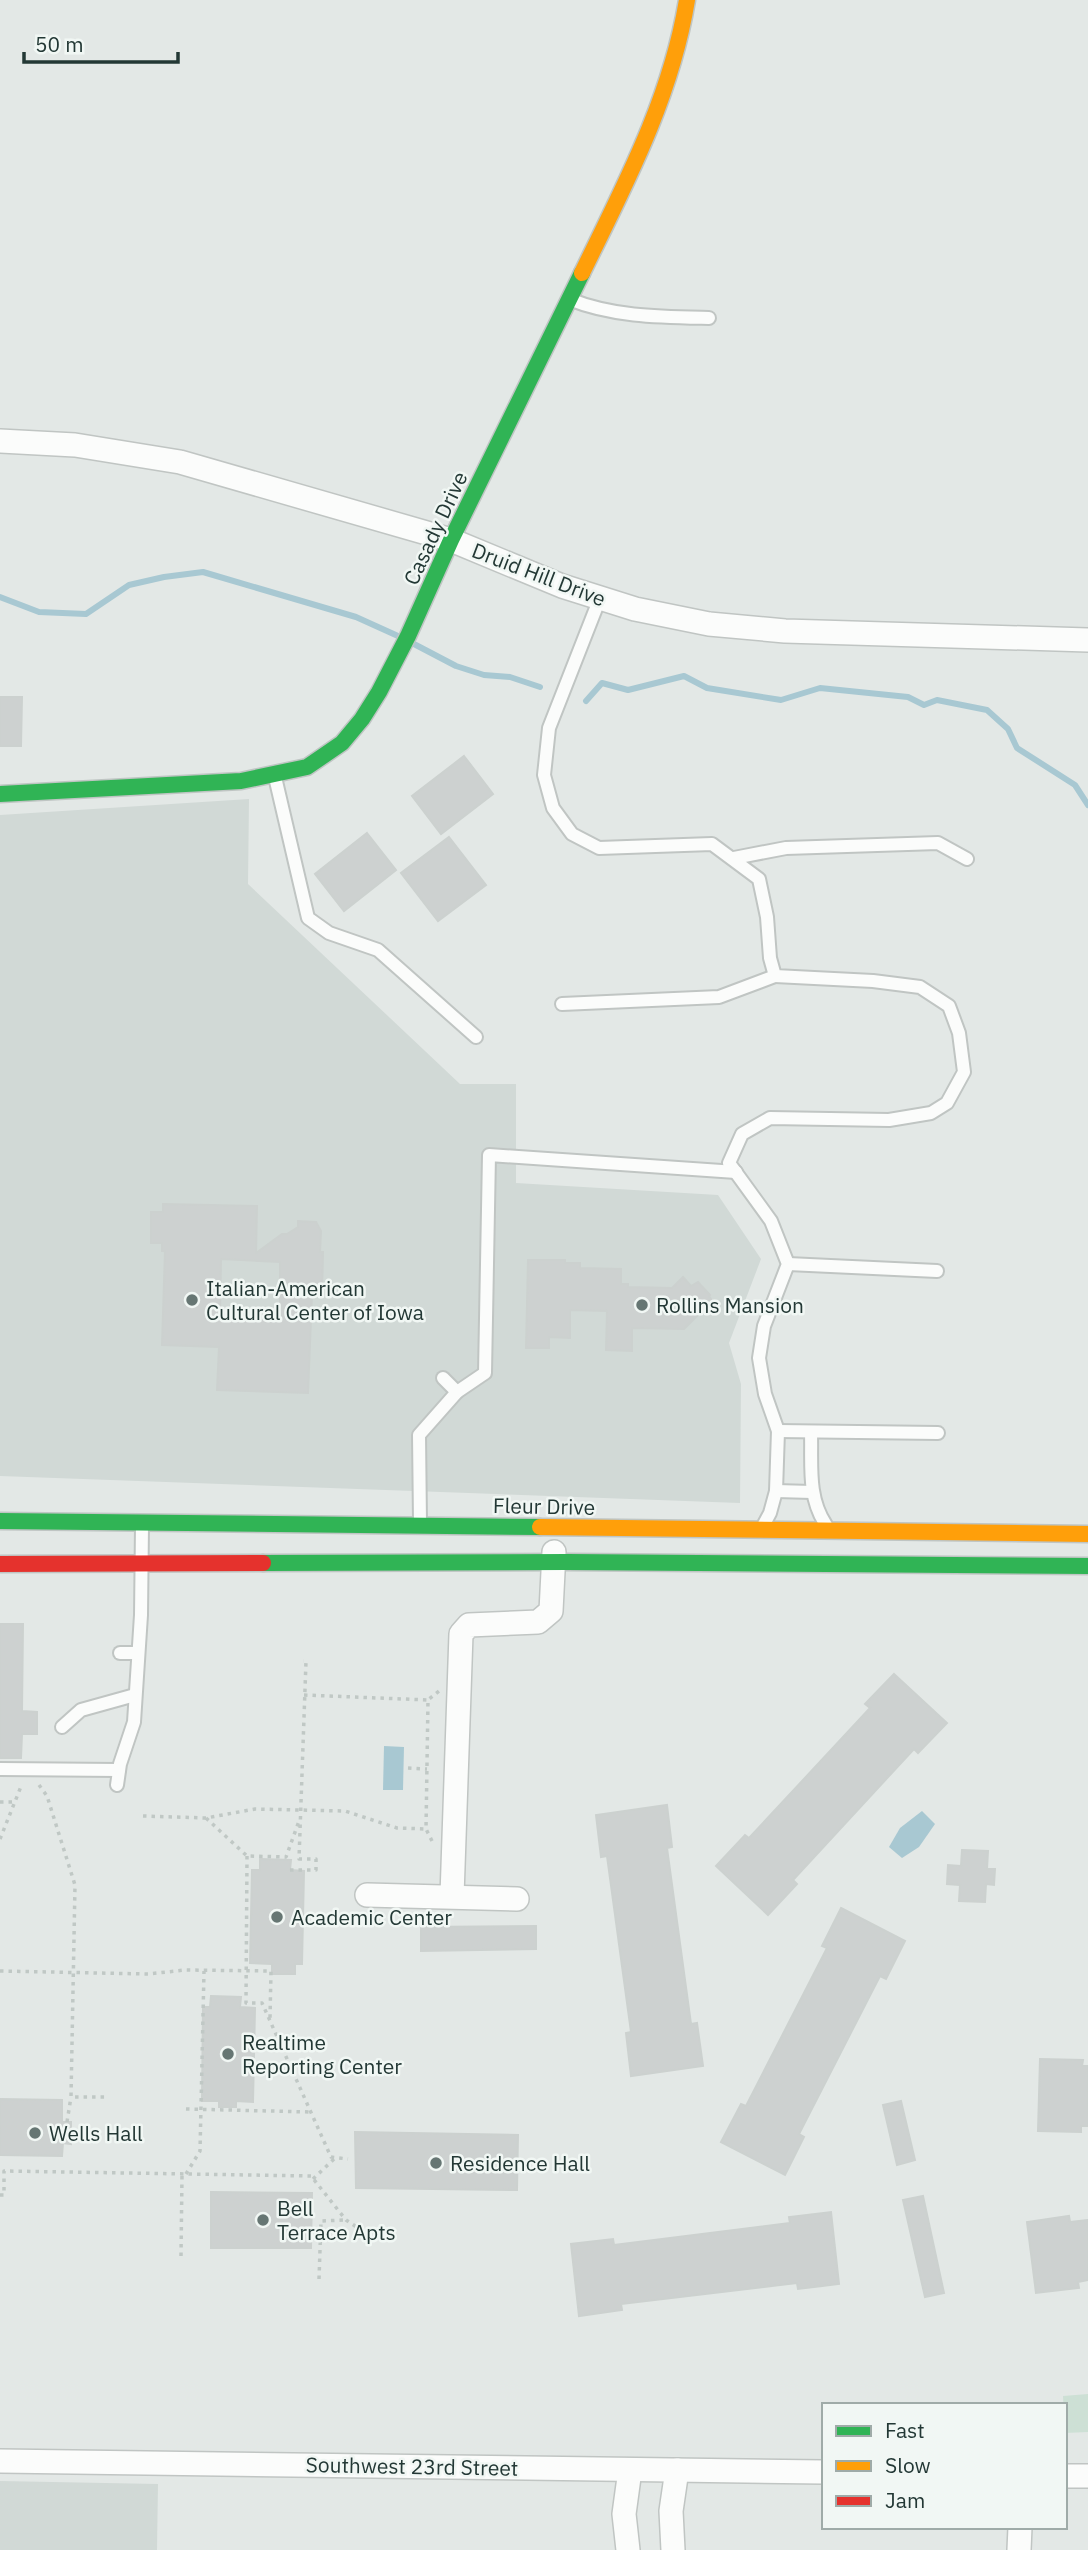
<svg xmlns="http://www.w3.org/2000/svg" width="1088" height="2550" font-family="'IBM Plex Sans',sans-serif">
	<rect width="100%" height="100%" fill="#e3e8e6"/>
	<g fill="#d1d9d6">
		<polygon points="249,799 248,884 460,1084 516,1084 516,1183 718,1195 761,1259 729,1343 741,1384 740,1503 0,1476 0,815"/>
		<polygon points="0,2481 158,2484 157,2550 0,2550"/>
	</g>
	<polygon fill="#cde0d5" points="1088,2394 1088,2432 1065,2433 1063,2396"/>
	<g fill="#a8c8d2">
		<polygon points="384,1746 404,1747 403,1790 383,1790"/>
		<polygon points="922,1811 935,1824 919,1847 902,1858 889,1847 900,1828"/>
	</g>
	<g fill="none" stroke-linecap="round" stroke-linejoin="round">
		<g stroke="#a8c8d2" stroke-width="6">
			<polyline points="0,597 39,612 86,614 129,585 164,577 203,572 356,617 398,636"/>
			<polyline points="414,644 456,666 484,675 510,677 540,687"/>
			<polyline points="586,701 602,683 628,690 684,676 707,688 781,700 820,688 908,697 924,705 937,700 987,710 1008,729 1017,748 1075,785 1088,805"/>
		</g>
	</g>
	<g fill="#cdd1d0" stroke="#ccd1cf" stroke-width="2" fill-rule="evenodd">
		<polygon points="0,697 22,697 21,746 0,746"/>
		<polygon points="464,756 493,794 441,834 412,796"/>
		<polygon points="367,833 396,870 344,911 315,874"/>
		<polygon points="449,837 486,885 438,921 401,873"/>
		<path d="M163 1204 257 1206 256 1253 282 1234H287L298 1227V1221L316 1222 321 1231 320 1252H323L322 1294H312L308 1393 217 1390 219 1347 162 1345 165 1251H162V1243H151V1212H163ZM221 1259 280 1262V1316L220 1314Z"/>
		<polygon points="528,1260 565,1260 565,1263 580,1263 580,1268 621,1269 621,1284 628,1284 628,1287 672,1288 683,1277 691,1286 698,1282 710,1295 709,1296 711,1299 705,1305 706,1307 684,1329 632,1328 632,1351 606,1350 607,1311 570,1310 570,1338 549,1337 549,1348 526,1348"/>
		<polygon points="0,1624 23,1624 22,1711 37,1712 37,1734 22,1734 21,1758 0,1758"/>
		<polygon points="894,1674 947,1723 918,1753 914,1749 793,1880 797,1884 768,1915 716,1866 745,1835 749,1838 870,1708 865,1704"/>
		<polygon points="667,1805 672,1847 667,1848 691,2024 697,2023 703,2066 631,2076 626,2033 631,2032 607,1856 601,1857 596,1815"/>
		<polygon points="962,1850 988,1851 987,1869 995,1869 994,1885 986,1884 985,1902 959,1901 960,1885 947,1884 948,1865 961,1866"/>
		<polygon points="260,1859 291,1860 290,1870 304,1871 302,1964 295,1964 295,1974 272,1974 272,1964 250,1963 252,1870 260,1870"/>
		<polygon points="841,1908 905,1941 886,1979 880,1976 799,2134 804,2137 785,2175 721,2142 741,2104 746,2106 827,1948 822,1946"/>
		<polygon points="536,1926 536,1949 421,1951 421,1927"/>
		<polygon points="211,1996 241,1997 240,2007 255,2008 253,2102 236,2101 236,2107 219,2107 219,2101 202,2101 203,2007 210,2007"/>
		<polygon points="1040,2059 1083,2060 1082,2066 1088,2066 1088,2126 1081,2126 1081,2132 1038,2131"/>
		<polygon points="0,2099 62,2100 62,2122 71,2122 71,2144 63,2143 62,2156 0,2155"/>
		<polygon points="901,2101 915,2160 897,2165 883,2105"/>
		<polygon points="355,2132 518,2135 517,2190 356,2188"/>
		<polygon points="211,2192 312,2193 311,2248 211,2248"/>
		<polygon points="923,2196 944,2293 925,2297 903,2200"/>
		<polygon points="831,2212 839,2284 798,2289 797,2283 621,2304 622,2310 579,2316 571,2244 613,2239 614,2245 790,2223 789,2217"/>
		<polygon points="1069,2216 1070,2222 1088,2220 1088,2280 1078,2282 1079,2288 1036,2293 1027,2222"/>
	</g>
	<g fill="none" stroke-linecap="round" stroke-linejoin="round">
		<g stroke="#c0c5c3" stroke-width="16">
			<g id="lane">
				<path d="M569 299C613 317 661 317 709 318"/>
				<polyline points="600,598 549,728 544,775 553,808 572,834 599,848 712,844 759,879 767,917 770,958 775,976 873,981 920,987 949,1006 959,1033 964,1072 947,1103 931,1113 889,1120 770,1118 742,1134 729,1163 771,1221 788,1264 764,1326 759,1358 765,1394 778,1431 776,1491 770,1513 763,1526"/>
				<polyline points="275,777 308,918 329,933 378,950 476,1037"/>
				<polyline points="734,858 786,848 938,843 967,859"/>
				<polyline points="562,1004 719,997 775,976"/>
				<polyline points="788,1264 937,1271"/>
				<polyline points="443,1378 457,1392"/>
				<polyline points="778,1431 938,1433"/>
				<path d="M811 1432C812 1464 807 1497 826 1525"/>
				<polyline points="776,1491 812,1492"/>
				<polyline points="420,1522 419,1435 457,1392 485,1373 489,1155 736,1172"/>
				<polyline points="120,1653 137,1653"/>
				<polyline points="62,1727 81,1710 135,1695"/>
				<polyline points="0,1769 119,1770"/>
				<polyline points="117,1785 120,1764 134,1722 141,1615 142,1526"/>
			</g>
		</g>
		<g stroke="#c0c5c3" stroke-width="26">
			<g id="street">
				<polyline points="0,441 75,445 180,462 451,540 562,586 635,609 709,624 785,631 1088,640"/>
				<polyline points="367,1895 517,1899"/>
				<polyline points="452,1896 461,1634 469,1625 538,1622 551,1611 554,1552"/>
				<polyline points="0,2461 824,2472"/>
				<polyline points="1065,2476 1088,2476"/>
				<polyline points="628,2550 624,2514 630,2470"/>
				<polyline points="673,2550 671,2511 677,2470"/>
				<polyline points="1019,2550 1020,2527"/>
			</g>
		</g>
		<g stroke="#bfc5c3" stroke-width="19">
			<g id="fast">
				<polyline points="0,794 241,781 307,767 342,743 362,719 379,692 408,636 451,540 582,273"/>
				<polyline points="0,1521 540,1527"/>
				<polyline points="263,1563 567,1562 1088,1566"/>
			</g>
		</g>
		<g stroke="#bfc5c3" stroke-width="19">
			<g id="slow">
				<path d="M582 273C625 185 671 98 687 0"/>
				<polyline points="540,1527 1088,1534"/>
			</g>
		</g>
		<g stroke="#bfc5c3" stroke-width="19">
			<polyline id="jam" points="0,1564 263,1563"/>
		</g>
		<g stroke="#c0c8c5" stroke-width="3.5" stroke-dasharray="3.5 5" stroke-linecap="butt">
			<polyline points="304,1695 428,1700"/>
			<polyline points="408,1768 427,1769"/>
			<polyline points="39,1785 47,1796 75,1885 71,2097 107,2097"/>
			<polyline points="0,1802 14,1802"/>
			<polyline points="143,1816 206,1818 255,1809 345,1811 397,1828 426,1829"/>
			<polyline points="206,1818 247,1856 286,1857 299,1821"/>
			<polyline points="0,1839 22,1784"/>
			<polyline points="432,1841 426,1829 428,1700 439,1691"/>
			<polyline points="247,1856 246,2003 262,2003 331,2157 348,2159"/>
			<polyline points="290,1870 316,1870 316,1859 299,1859 306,1661 303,1661"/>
			<polyline points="0,1971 148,1974 185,1970 271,1971 270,2018"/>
			<polyline points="186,2109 311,2112"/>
			<polyline points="67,2122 71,2097"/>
			<polyline points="186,2174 200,2151 204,1971"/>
			<polyline points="313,2179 334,2159"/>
			<polyline points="0,2195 4,2195 4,2171 311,2176 346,2220 358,2228"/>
			<polyline points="181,2256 182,2175"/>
			<polyline points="319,2279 321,2221 345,2220"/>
		</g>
		<use href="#lane" stroke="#fbfcfb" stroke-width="12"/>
		<use href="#street" stroke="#fbfcfb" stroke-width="23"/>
		<use href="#fast" stroke="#30b455" stroke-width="16"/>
		<use href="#slow" stroke="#ff9f0a" stroke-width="16"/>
		<use href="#jam" stroke="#e5322d" stroke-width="16"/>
	</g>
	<g fill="#667673" stroke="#f1f7f4" stroke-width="2.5">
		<circle cx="192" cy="1300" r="7"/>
		<circle cx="642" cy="1305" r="7"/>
		<circle cx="277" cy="1917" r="7"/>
		<circle cx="228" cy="2054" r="7"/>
		<circle cx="35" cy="2133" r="7"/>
		<circle cx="436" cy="2163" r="7"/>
		<circle cx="263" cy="2220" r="7"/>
	</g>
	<g text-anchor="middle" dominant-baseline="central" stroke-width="5" stroke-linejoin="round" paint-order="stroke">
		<g font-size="21" fill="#233835" stroke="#f1f7f4">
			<text transform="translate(435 528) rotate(-65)">Casady Drive</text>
			<text transform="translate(539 574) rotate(21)">Druid Hill Drive</text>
			<text transform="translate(544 1506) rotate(1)">Fleur Drive</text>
			<text transform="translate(412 2466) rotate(1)">Southwest 23rd Street</text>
		</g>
		<g font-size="21" fill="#233835" stroke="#f1f7f4" text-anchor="start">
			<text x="206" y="1288">Italian-American<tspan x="206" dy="24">Cultural Center of Iowa</tspan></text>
			<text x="656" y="1305">Rollins Mansion</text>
			<text x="291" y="1917">Academic Center</text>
			<text x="242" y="2042">Realtime<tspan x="242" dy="24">Reporting Center</tspan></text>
			<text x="49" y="2133">Wells Hall</text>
			<text x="450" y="2163">Residence Hall</text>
			<text x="277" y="2208">Bell<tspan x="277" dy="24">Terrace Apts</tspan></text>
		</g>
	</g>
	<rect x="822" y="2403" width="245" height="126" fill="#f1f7f4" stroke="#9faba8" stroke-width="2"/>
	<rect x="836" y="2426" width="35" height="10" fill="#30b455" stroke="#9faba8" stroke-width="2"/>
	<text x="885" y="2438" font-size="21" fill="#233835">Fast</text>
	<rect x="836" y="2461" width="35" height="10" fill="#ff9f0a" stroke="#9faba8" stroke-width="2"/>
	<text x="885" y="2473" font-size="21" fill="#233835">Slow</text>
	<rect x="836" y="2496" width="35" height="10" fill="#e5322d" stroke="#9faba8" stroke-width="2"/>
	<text x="885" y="2508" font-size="21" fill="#233835">Jam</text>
	<path d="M24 52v10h154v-10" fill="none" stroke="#233835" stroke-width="3.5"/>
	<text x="35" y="52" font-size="21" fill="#233835" stroke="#f1f7f4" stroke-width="5" paint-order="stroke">50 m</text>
</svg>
